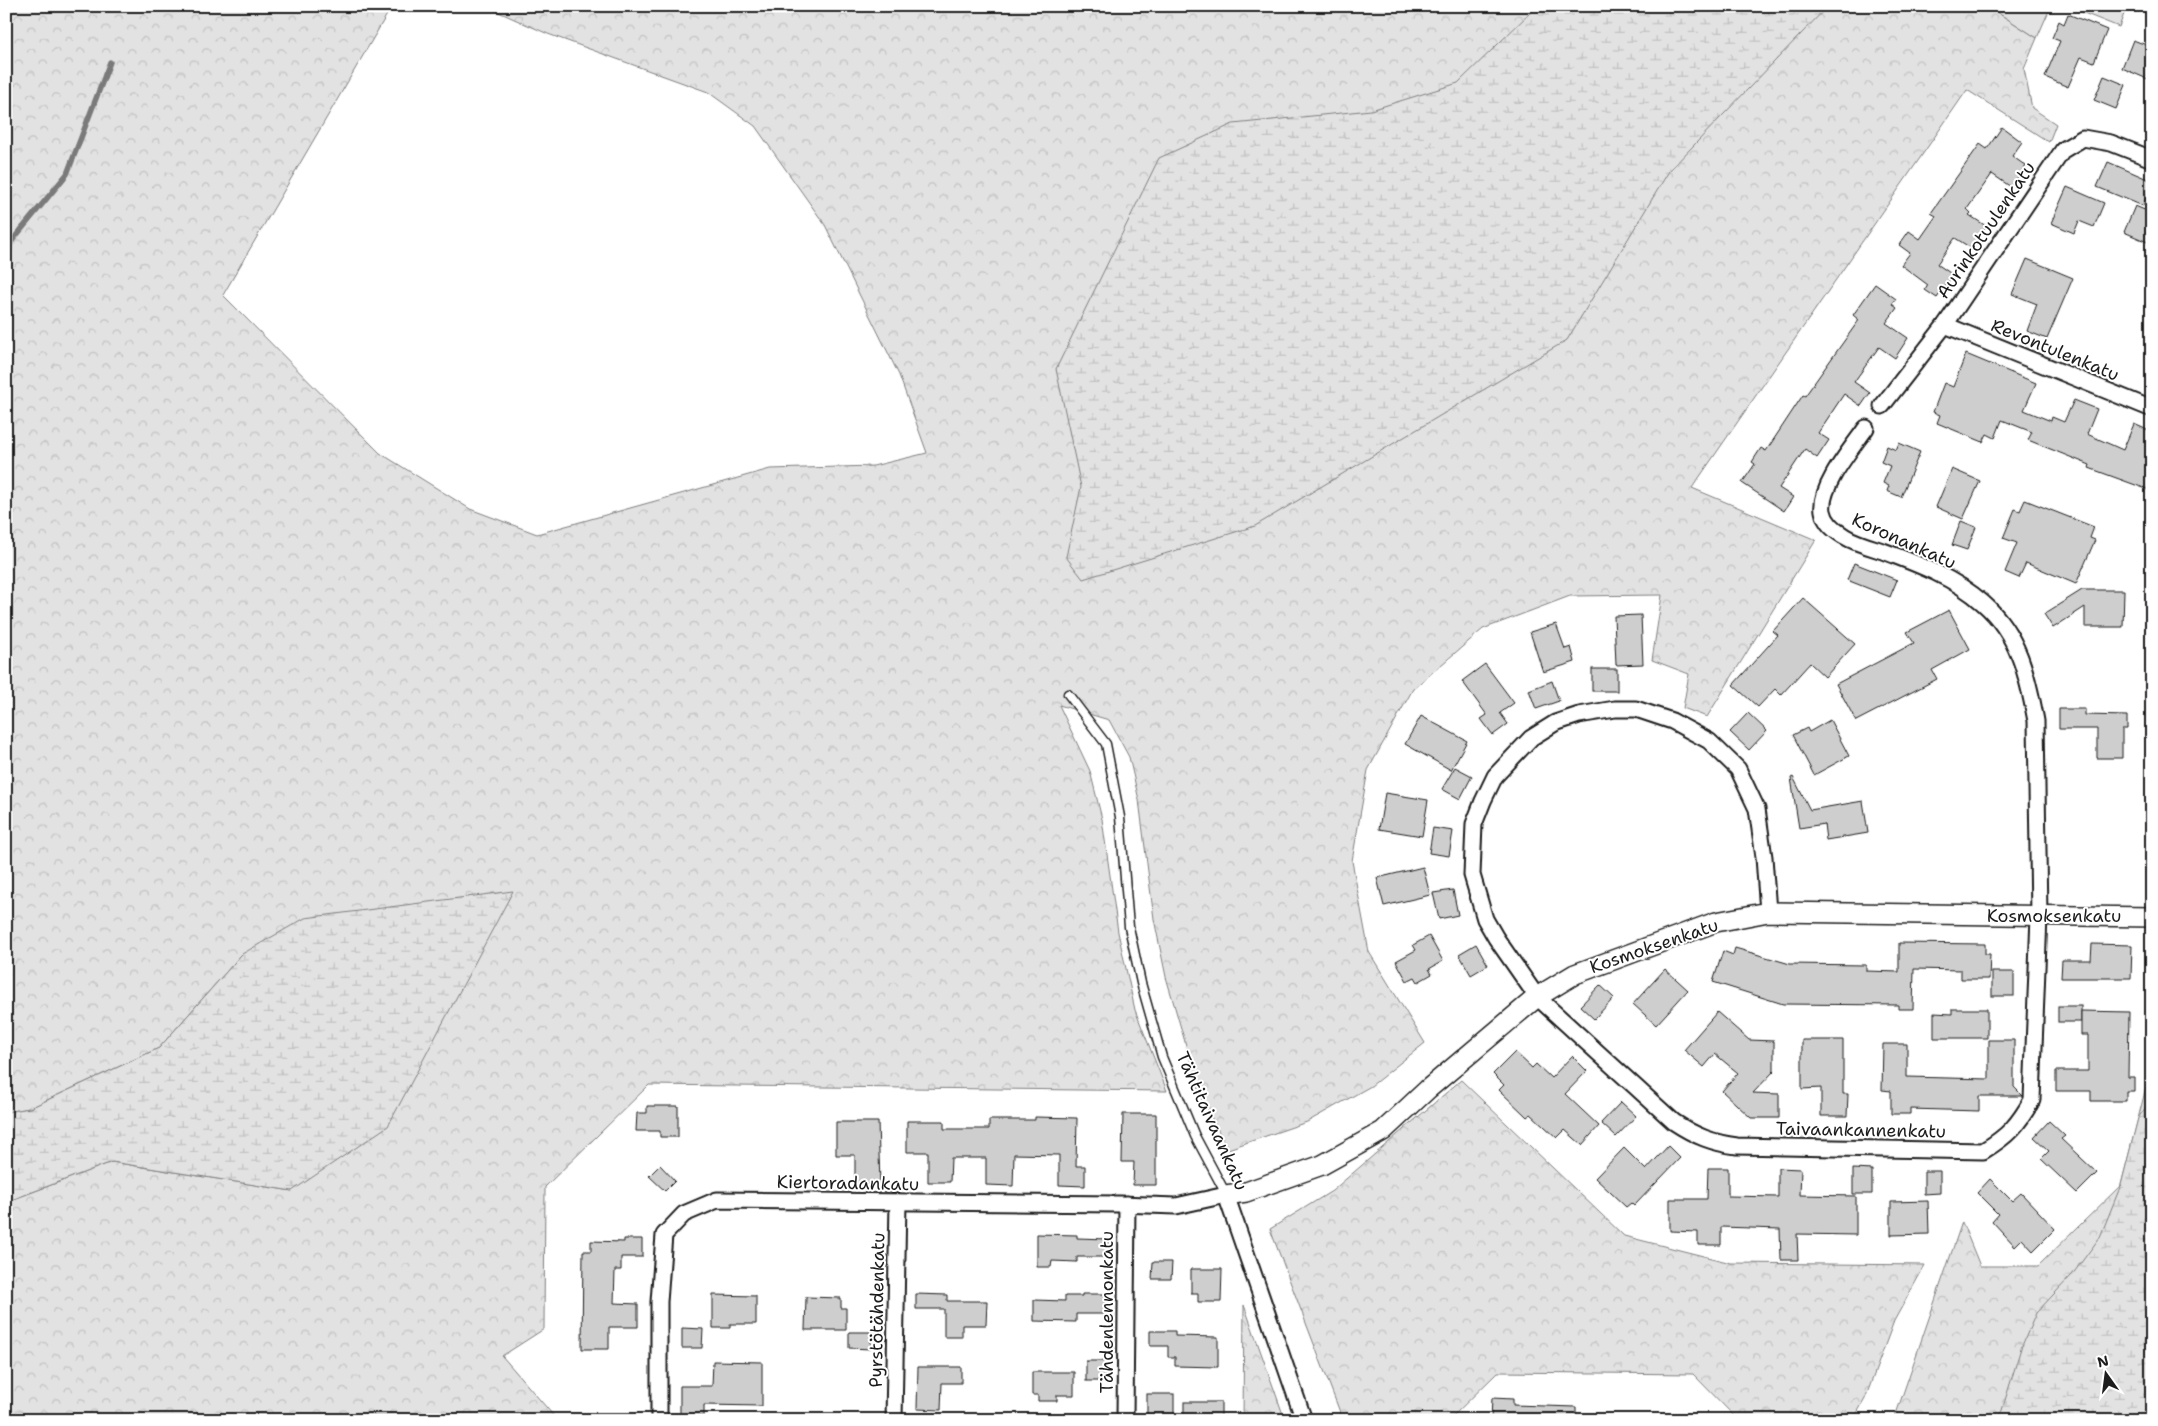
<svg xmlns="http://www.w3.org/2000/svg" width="2158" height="1426" font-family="'Shantell Sans',sans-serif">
	<defs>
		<pattern id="forest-crowns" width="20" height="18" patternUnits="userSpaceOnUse" patternTransform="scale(1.25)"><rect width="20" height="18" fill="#e2e2e2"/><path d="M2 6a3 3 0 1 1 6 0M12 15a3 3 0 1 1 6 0" fill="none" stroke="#c1c1c1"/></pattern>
		<pattern id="wetland-marsh" width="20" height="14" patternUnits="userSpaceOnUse" patternTransform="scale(1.25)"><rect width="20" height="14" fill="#e2e2e2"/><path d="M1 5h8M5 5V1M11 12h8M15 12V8" fill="none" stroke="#c1c1c1"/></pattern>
	</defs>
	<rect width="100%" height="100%" fill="#fff"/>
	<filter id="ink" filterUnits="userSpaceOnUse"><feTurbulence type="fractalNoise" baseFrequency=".02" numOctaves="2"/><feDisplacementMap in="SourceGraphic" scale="10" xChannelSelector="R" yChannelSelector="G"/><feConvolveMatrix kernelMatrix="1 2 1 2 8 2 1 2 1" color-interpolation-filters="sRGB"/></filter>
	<g filter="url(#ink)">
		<g fill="#e2e2e2" stroke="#7f7f7f">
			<polygon points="1987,6 2051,6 2037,38"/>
			<polygon points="2066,6 2127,6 2119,27"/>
		</g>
		<g fill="url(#forest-crowns)" stroke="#7f7f7f">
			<polygon points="6,6 392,6 223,295 380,453 470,509 537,534 770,469 873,466 927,453 899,375 825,225 755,126 708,92 548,34 485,6 1987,6 2037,38 2024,69 2032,108 2056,124 2049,142 1967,90 1692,488 1816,540 1707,717 1683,708 1689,674 1652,660 1662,595 1570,596 1483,629 1413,689 1368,770 1352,861 1369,952 1425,1043 1371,1086 1307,1122 1228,1149 1202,1100 1166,977 1154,919 1139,800 1129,757 1109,720 1059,705 1090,771 1102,819 1118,932 1135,1010 1167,1091 649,1085 545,1187 544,1329 502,1356 553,1415 554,1420 528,1420 525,1417 204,1414 185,1420 6,1420 6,1202 112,1162 292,1191 242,954 159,1048 30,1108 6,1112"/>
			<polygon points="2152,1030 2152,1420 1894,1420 1962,1222 1980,1266 2038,1266 2121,1185 2151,1068"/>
			<polygon points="1461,1080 1624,1236 1731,1263 1925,1265 1894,1321 1865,1399 1853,1420 1738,1420 1693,1374 1498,1372 1449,1420 1343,1420 1270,1229 1332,1191"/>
			<polygon points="1244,1305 1285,1420 1243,1420"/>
		</g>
		<g fill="url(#wetland-marsh)" stroke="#7f7f7f">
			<polygon points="1537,6 1828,6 1669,171 1567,340 1255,526 1083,579 1066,557 1081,487 1056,369 1159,158 1233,124 1371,110 1458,83"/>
			<polygon points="513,891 388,1126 292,1191 112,1162 6,1202 6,1112 30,1108 159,1048 242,954 305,918"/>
			<polygon points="2152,1099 2152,1420 1999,1420 2021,1348 2036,1313 2072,1275 2100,1237 2121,1185 2138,1118"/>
		</g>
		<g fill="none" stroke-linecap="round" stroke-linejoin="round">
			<polyline stroke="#7a7a7a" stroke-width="5.5" points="6,271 11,242 67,174 110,62"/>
		</g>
		<g fill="#cecece" stroke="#1c1c1c">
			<polygon points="2068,14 2107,30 2094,62 2081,57 2068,87 2045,77 2060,41 2052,38 2059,21 2064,24"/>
			<polygon points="2133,40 2152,47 2152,81 2122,68"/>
			<polygon points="2104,76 2126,85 2116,109 2094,100"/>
			<polygon points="2002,127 2022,142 2012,156 2026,166 2011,187 1992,174 1967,209 1971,213 1969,215 1986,226 1971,248 1955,238 1937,264 1953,275 1937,298 1925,290 1928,285 1901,265 1910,253 1899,245 1909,231 1920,239 1936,216 1931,213 1980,144 1987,149"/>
			<polygon points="2108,162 2152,181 2143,206 2097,187"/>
			<polygon points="2067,187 2104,203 2094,227 2079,221 2074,233 2051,223"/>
			<polygon points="2135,206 2152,213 2152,244 2124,232"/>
			<polygon points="2027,259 2073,278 2047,339 2027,331 2037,304 2012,294"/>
			<polygon points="1875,284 1896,299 1892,304 1897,308 1886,323 1908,338 1895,358 1879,347 1854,382 1870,393 1861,406 1844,394 1818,433 1829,440 1817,458 1805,449 1779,488 1793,497 1784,511 1742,483 1755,464 1752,462 1761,448 1766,451 1803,395 1805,396 1859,320 1853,315"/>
			<polygon points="1966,354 2036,383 2024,410 2051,421 2052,417 2064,422 2074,400 2097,409 2087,434 2123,450 2134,424 2152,432 2152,491 2089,468 2090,465 2028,440 2032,432 2002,420 1995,438 1987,434 1983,442 1937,423 1940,415 1933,412 1944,383 1953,387"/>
			<polygon points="1899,443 1920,452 1901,497 1887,491 1889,486 1883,483 1890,466 1881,462 1887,446 1896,450"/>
			<polygon points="1952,469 1980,481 1963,519 1936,507"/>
			<polygon points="2025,500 2094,527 2090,538 2095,540 2076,584 2026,563 2019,578 2005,572 2017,543 2003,538 2015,509 2020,511"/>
			<polygon points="1961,521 1976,527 1967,550 1952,545"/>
			<polygon points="1854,563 1897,580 1890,597 1847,580"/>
			<polygon points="2082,590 2124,590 2123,627 2085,627 2085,607 2053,628 2044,614"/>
			<polygon points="1803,598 1855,644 1825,677 1810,663 1781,695 1775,689 1758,707 1733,685 1778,635 1773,631"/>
			<polygon points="1949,610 1970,649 1932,670 1937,679 1856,721 1836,684 1914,643 1907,632"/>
			<polygon points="1641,615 1643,664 1616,665 1614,616"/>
			<polygon points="1556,624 1565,649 1571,647 1575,662 1543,672 1530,632"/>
			<polygon points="1485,664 1514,703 1500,713 1508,724 1493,735 1481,719 1487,715 1462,681"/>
			<rect x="1592" y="669" width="25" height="22"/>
			<polygon points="1552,681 1559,701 1536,709 1529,690"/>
			<polygon points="2059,709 2085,709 2085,715 2127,716 2127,729 2122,729 2122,758 2097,758 2097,729 2059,729"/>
			<polygon points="1748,713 1767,731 1749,750 1730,732"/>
			<polygon points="1421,716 1467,741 1451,770 1405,744"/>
			<polygon points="1830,720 1849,756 1814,775 1793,735 1807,728 1809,732"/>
			<polygon points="1455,767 1472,776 1460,799 1442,789"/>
			<polygon points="1793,777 1810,810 1863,801 1868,833 1826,840 1824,824 1799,828 1791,778"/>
			<polygon points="1385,793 1428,800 1422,836 1379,829"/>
			<polygon points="1433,828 1453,831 1449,856 1429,853"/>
			<polygon points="1423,867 1430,895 1384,906 1377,878"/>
			<polygon points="1453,890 1458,915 1439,919 1433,893"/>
			<polygon points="1429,936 1443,961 1429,969 1432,974 1418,982 1415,977 1407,981 1396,961 1416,950 1413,945"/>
			<polygon points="1899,943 1985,944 1985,954 1990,954 1989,979 1961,979 1961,970 1914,969 1913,1009 1898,1009 1898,1005 1783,1004 1713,982 1723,951 1733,955 1735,948 1790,964 1866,965 1866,971 1899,972"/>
			<polygon points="1476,944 1488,965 1471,975 1459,954"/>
			<polygon points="2092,944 2132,945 2131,978 2061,978 2062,960 2091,960"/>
			<polygon points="1665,969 1688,990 1656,1025 1633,1004"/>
			<rect x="1992" y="972" width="22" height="24"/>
			<polygon points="1600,985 1614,998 1594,1019 1580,1006"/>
			<rect x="2058" y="1006" width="23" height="16"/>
			<polygon points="1952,1009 1987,1009 1987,1038 1934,1038 1934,1013 1952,1014"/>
			<polygon points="2081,1011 2129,1012 2128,1077 2134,1077 2134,1091 2126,1091 2126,1101 2091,1101 2091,1091 2056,1091 2056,1071 2088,1071 2088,1035 2081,1035"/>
			<polygon points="1717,1012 1749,1040 1774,1041 1774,1071 1753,1093 1779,1094 1779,1118 1751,1118 1722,1091 1738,1073 1715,1054 1704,1067 1684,1050"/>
			<polygon points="1802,1040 1843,1040 1843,1094 1848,1094 1847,1116 1821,1116 1821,1088 1802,1089"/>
			<polygon points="1989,1040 2014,1040 2014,1087 2023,1096 1979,1096 1979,1111 1910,1109 1910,1114 1891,1114 1891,1091 1882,1090 1883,1044 1907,1044 1907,1077 1989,1079"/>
			<polygon points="1515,1052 1532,1068 1536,1064 1551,1078 1572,1056 1587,1071 1565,1094 1599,1126 1582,1145 1565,1130 1557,1138 1531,1114 1527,1117 1499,1090 1504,1085 1493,1074"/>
			<polygon points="1621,1102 1636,1116 1616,1137 1601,1123"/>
			<polygon points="647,1106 678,1106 678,1137 660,1137 660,1131 636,1131 637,1113 647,1113"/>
			<polygon points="1123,1114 1156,1114 1156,1185 1133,1185 1134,1162 1122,1162"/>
			<polygon points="1035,1117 1077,1118 1076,1166 1085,1166 1085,1186 1059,1185 1059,1155 1014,1154 1013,1186 986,1185 986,1158 951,1158 950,1182 928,1182 928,1152 907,1152 907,1121 944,1121 944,1129 989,1129 989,1120 1035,1120"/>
			<polygon points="2049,1121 2065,1136 2061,1139 2097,1173 2077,1193 2041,1159 2049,1151 2034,1137"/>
			<polygon points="836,1122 878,1122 880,1184 855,1184 855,1155 836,1155"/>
			<polygon points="1668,1146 1680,1158 1634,1206 1631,1203 1626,1207 1595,1178 1624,1148 1646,1170"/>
			<polygon points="660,1165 675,1181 665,1191 649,1176"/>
			<polygon points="1708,1168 1728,1168 1728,1196 1778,1197 1778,1168 1801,1169 1800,1195 1856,1196 1856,1235 1797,1234 1798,1260 1781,1260 1780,1229 1721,1227 1721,1245 1698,1245 1698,1232 1670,1231 1670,1199 1707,1199"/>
			<polygon points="1853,1169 1872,1170 1872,1194 1853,1194"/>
			<polygon points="1924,1171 1940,1171 1940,1193 1924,1194"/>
			<polygon points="1990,1179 2012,1201 2021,1193 2055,1229 2033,1251 2022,1239 2015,1246 1992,1221 1998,1214 1977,1193"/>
			<polygon points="1928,1201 1929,1234 1891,1235 1891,1202"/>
			<polygon points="1037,1234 1077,1235 1077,1238 1108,1239 1107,1257 1077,1257 1077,1262 1052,1261 1051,1267 1037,1267"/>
			<polygon points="624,1239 642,1239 642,1257 621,1257 621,1270 615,1270 614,1303 638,1304 638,1327 609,1327 609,1349 582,1349 583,1251 591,1251 591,1241 624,1242"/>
			<polygon points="1153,1262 1172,1262 1171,1279 1152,1279"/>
			<polygon points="1191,1269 1222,1269 1221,1302 1198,1302 1198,1293 1191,1293"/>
			<polygon points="916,1294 947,1295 947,1301 987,1301 986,1325 962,1325 962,1337 944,1337 944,1309 916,1309"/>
			<polygon points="1082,1294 1106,1294 1105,1314 1076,1314 1076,1322 1034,1321 1034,1300 1065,1301 1065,1296 1082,1296"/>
			<polygon points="713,1295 756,1296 756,1324 730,1324 730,1328 713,1328"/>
			<polygon points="806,1297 841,1298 841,1308 846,1308 846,1330 805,1330"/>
			<polygon points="682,1328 703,1329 702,1348 682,1348"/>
			<polygon points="1150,1331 1175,1331 1175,1336 1218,1337 1218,1367 1175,1366 1175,1357 1168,1357 1168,1346 1150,1346"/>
			<polygon points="849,1332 871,1332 871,1349 849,1348"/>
			<polygon points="713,1361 762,1362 762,1406 704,1405 704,1416 680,1416 680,1386 712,1386"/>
			<rect x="1086" y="1361" width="19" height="20"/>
			<polygon points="918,1367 961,1367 961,1383 942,1383 941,1410 917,1409"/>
			<polygon points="1032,1372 1074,1372 1074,1395 1057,1395 1057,1401 1038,1401 1038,1395 1032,1395"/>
			<rect x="1147" y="1394" width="27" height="21"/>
			<polygon points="1492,1398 1513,1399 1513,1405 1576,1407 1576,1420 1491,1420"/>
			<rect x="1184" y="1402" width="37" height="18"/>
		</g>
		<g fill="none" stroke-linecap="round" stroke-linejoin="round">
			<g stroke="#1c1c1c" stroke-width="11">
				<polyline id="service" points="1068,694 1106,744 1120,817 1129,927 1141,983 1162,1057 1195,1136 1226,1194"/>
			</g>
			<g stroke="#1c1c1c" stroke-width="19">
				<g id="minor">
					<polyline points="1945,325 2152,409"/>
					<polyline points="1882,406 1945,325 2063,150 2083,138 2111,143 2152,159"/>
					<path d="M1768 912 1764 857 1757 809 1738 769 1709 741 1672 721 1636 709H1615L1579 715 1555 723 1531 738 1495 776 1483 801 1474 824 1472 875 1485 919 1496 938 1537 997 1674 1122C1695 1136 1713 1143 1737 1146L1983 1151C2008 1136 2018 1125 2032 1100L2039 916 2036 721C2028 678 2019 634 1983 603 1955 578 1918 564 1883 551 1870 547 1855 543 1844 536 1834 530 1825 523 1823 511 1819 487 1852 448 1866 428"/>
					<polyline points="659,1420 659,1302 664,1235 684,1214 717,1200 1120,1204 1176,1206 1226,1195 1304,1420"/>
					<polyline points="894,1420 898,1202"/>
					<polyline points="1125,1420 1127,1204"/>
				</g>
			</g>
			<g stroke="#1c1c1c" stroke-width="22">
				<polyline id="tertiary" points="1226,1195 1246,1192 1322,1165 1383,1131 1428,1089 1537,997 1575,974 1716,922 1768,912 2152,917"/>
			</g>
			<use href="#service" stroke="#fff" stroke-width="8"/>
			<use href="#minor" stroke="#fff" stroke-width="15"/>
			<use href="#tertiary" stroke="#fff" stroke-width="19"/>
		</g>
	</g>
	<g text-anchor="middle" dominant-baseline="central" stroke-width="4" stroke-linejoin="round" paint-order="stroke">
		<g font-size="18" fill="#1c1c1c" stroke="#fff">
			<text transform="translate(1986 230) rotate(-56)">Aurinkotuulenkatu</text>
			<text transform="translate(2055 350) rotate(22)">Revontulenkatu</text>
			<text transform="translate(1904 541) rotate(24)">Koronankatu</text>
			<text x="2054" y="916">Kosmoksenkatu</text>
			<text transform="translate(1654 946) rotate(-19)">Kosmoksenkatu</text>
			<text transform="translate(1212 1121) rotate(66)">Tähtitaivaankatu</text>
			<text transform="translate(1861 1130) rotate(1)">Taivaankannenkatu</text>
			<text transform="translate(848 1183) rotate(1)">Kiertoradankatu</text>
			<text transform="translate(877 1310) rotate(-89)">Pyrstötähdenkatu</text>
			<text transform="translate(1107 1312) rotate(-90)">Tähdenlennonkatu</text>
		</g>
	</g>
	<rect width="2158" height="1426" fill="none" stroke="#fff" stroke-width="25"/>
	<rect x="12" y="12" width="2133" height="1401" fill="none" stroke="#1c1c1c" stroke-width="2" filter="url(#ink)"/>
	<g transform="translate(2106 1374) rotate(346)" stroke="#ffffff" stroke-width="4" paint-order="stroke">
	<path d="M0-4L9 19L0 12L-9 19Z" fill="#1c1c1c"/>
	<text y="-8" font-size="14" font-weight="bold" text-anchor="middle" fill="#1c1c1c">N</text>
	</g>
</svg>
